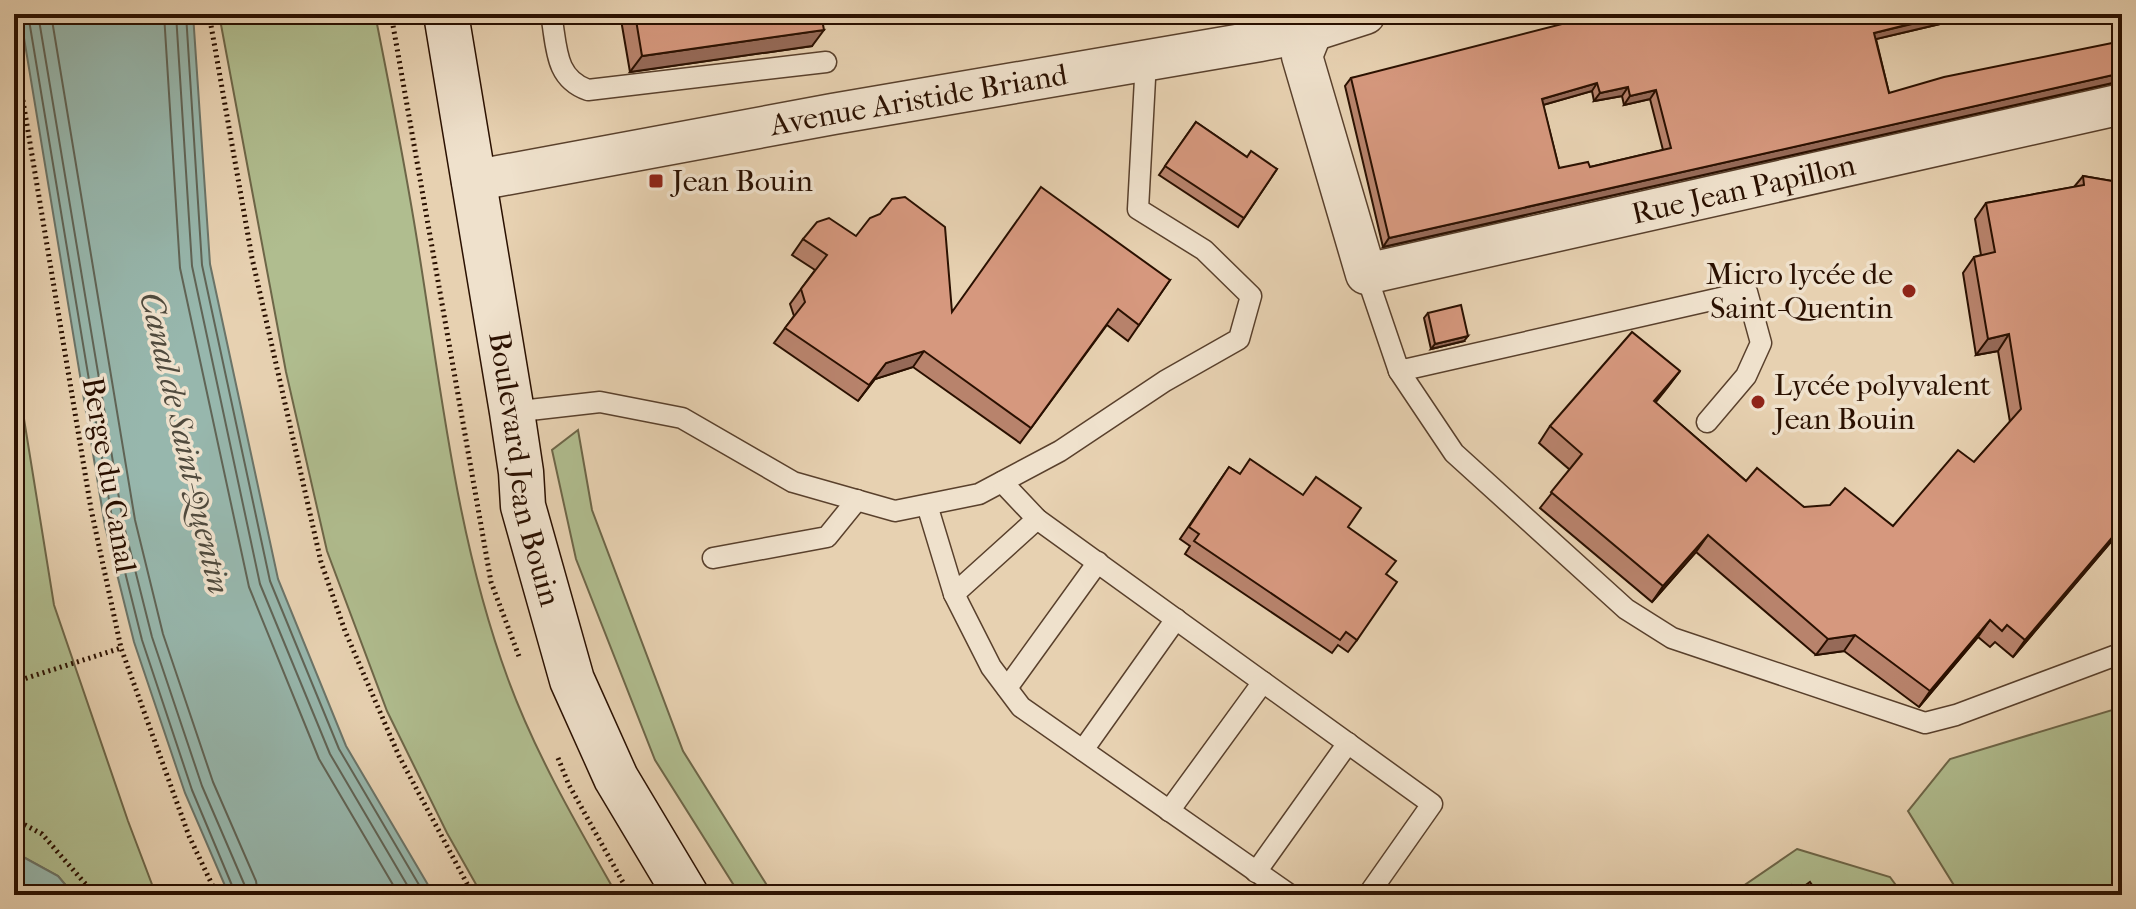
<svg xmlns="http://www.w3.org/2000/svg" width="2136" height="909" font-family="'IM FELL French Canon',serif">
	<rect width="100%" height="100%" fill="#e7d1b1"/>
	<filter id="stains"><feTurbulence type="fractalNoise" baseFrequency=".0025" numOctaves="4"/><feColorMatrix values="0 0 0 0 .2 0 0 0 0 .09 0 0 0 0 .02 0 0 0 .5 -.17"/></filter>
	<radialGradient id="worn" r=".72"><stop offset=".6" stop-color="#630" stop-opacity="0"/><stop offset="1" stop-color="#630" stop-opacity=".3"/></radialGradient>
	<g fill="#b0bd8f" stroke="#6d6648" stroke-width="2">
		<path d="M219 14H375C390 89 405 165 417 240 441 387 456 538 508 679 536 755 577 825 617 895H482L447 833 387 711 327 551 286 372Z"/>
		<polygon points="14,357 54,605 128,821 156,895 74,895 58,876 14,852"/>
		<polygon points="578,430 592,510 683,751 773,895 740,895 655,760 576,559 552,450"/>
		<polygon points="2122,707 2122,895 1960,895 1908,811 1950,759"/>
		<polygon points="1797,849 1890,877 1903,895 1730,895"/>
	</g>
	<g fill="#97b7ad" stroke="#6b7468" stroke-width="2">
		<polygon points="20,14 193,14 210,264 278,579 346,746 434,895 229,895 185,793 134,642 105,526"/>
		<polygon points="14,852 58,876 74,895 14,895"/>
	</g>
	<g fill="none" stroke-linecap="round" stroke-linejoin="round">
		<g stroke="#606456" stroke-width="2">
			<polyline points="28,14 113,524 142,640 192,790 236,895"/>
			<polyline points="38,14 123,522 152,637 202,786 245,886 246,895"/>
			<polyline points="51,14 135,520 163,634 213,782 256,881 258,895"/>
			<polyline points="164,14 180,268 249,587 319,759 399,895"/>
			<polyline points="176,14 192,266 260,584 330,754 413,895"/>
			<polyline points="186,14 202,265 270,581 339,749 425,895"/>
		</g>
		<g stroke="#59402c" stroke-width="23">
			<g id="lane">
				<path d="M551 14C557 46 554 78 588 90L826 62"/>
				<polyline points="1366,274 1399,371 1747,292 1761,343 1746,376 1707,422"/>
				<polyline points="1399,371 1454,453 1626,609 1672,638 1925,723 1956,715 2122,653"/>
				<polyline points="512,412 600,402 682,418 793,482 895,511 979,494 1060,451 1165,381 1239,339 1251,296 1204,250 1138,209 1146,60"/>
				<polyline points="1002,482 1037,519 1432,804 1368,895"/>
				<polyline points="927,505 954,594 991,667 1021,707 1290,895"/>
				<polyline points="713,558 827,537 857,500"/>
				<polyline points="954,594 1037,519"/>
				<polyline points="1007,688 1098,562"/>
				<polyline points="1083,750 1176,619"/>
				<polyline points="1169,811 1263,682"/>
				<polyline points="1256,872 1348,743"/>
			</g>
		</g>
		<g stroke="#59402c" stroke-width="43">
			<g id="street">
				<path id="s1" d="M1312 14V31L1302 56 1366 274 2122 104"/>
				<path id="s2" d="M472 181 833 114 1260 41 1312 31 1365 14"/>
			</g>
		</g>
		<g stroke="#2a1000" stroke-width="47">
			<g id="secondary">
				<path id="s3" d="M446 14 512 412 521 472 523 506 572 680 616 778 686 895"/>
			</g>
		</g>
		<g stroke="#2a1000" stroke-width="5" stroke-dasharray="2 4" stroke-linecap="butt">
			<polyline points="209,14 252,258 321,562 345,631 399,756 473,895"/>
			<polyline points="391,14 491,582 520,659"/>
			<polyline points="14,47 91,509 121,648 189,836 217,895"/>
			<polyline points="14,682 121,648"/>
			<polyline points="558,758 569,785 630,895"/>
			<polyline points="14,819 42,834 95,895"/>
		</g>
		<use href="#lane" stroke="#efe1cc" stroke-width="20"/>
		<use href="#street" stroke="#efe1cc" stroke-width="40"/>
		<use href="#secondary" stroke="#efe1cc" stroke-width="44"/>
	</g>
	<g fill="#b8836c" stroke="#2a1000" stroke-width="2" fill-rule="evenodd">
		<polygon points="620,14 821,14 812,46 630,72"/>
		<path d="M1950 15 1944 23 1876 39 1889 93 2117 82 1383 247 1345 86 1351 78ZM1592 91 1594 101 1622 96 1624 105 1650 99 1663 150 1590 167 1559 168 1543 105Z"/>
		<polygon points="1196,122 1247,157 1277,169 1238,227 1159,175"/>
		<polygon points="2083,176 2112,181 2122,179 2122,529 2013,657 1995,642 1990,647 1978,637 1919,707 1844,651 1816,655 1696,552 1652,602 1540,508 1570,470 1539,443 1550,426 1680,371 1655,402 1746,481 1804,507 1893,526 1974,462 2010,422 1998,351 1976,355 1963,273 1974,257 1981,255 1975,219 1986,203 2074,187"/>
		<polygon points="803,239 952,312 1170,280 1128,341 1107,325 1020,443 913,367 875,379 858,401 774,343 794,316 790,304 815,270 792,255"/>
		<polygon points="1428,313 1464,341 1431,349 1424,318"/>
		<polygon points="1229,467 1240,474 1348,527 1386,574 1357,640 1348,652 1338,645 1332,653 1185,554 1190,546 1180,539"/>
	</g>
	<g fill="#966a58" stroke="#2a1000" stroke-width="2">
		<polygon points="1950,15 1944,23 1868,41 1874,33"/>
		<polygon points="824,30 812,46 630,72 642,56"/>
		<polygon points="2122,73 2122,82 2117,82 1383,247 1389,238"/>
		<polygon points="1597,83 1592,91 1536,107 1542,99"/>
		<polygon points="1628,87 1622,96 1594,101 1600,93"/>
		<polygon points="1656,90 1650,99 1624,105 1630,96"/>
		<polygon points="2009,334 1998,351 1976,355 1988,339"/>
		<polygon points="1468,336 1464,341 1431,349 1435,344"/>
		<polygon points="924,351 913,367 875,379 858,401 886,363"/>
		<polygon points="1680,371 1668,387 1643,418 1654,401"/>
		<polygon points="2122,526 2122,529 2013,657 2025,640"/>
		<polygon points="1708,535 1696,552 1652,602 1663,586"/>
		<polygon points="1990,620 1978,637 1919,707 1930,691"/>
		<polygon points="1855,635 1844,651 1816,655 1828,639"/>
	</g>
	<g fill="#d6987e" stroke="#2a1000" stroke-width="2" fill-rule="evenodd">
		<polygon points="635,14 821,14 824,30 642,56"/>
		<path d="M1601 14H1950L1874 33 1889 93 1944 77 2122 41V73L1389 238 1351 78ZM1597 83 1600 93 1628 87 1630 96 1656 90 1671 148 1590 167 1588 162 1559 168 1542 99Z"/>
		<polygon points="1196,122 1247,157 1251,151 1277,169 1244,218 1165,166"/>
		<polygon points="2083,176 2112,181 2122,179 2122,526 2025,640 2007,625 2002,631 1990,620 1930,691 1855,635 1828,639 1708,535 1663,586 1551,492 1582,454 1550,426 1632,332 1680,371 1654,401 1746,481 1757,468 1804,507 1830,505 1845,488 1893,526 1958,450 1974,462 2021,409 2009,334 1988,339 1974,257 1995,252 1986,203 2084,185"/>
		<polygon points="1041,187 1170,280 1139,325 1118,309 1031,428 924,351 886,363 869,385 785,328 805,302 801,289 827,255 803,239 817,222 829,218 856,236 870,218 880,214 892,199 905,197 945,227 952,312"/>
		<polygon points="1461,305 1468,336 1435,344 1428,313"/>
		<polygon points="1250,459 1303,495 1316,477 1361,508 1348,527 1396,561 1386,574 1397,582 1357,640 1346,632 1340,640 1194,541 1199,534 1189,527 1229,467 1240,474"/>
		<polygon points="1810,882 1819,895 1776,895 1791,885 1796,892"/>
	</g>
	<g fill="#8f2418" stroke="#efe1cc" stroke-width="3">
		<rect x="648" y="173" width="16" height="16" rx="4"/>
		<circle cx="1909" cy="291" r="8"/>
		<circle cx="1758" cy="402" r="8"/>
	</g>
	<g text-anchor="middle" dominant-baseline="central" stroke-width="7" stroke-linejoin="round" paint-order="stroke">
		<g font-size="30" fill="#2a1000" stroke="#efe1cc">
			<text stroke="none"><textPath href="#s2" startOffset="454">Avenue Aristide Briand</textPath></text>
			<text stroke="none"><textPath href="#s1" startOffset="658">Rue Jean Papillon</textPath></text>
			<text stroke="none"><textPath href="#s3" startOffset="462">Boulevard Jean Bouin</textPath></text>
			<text transform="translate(109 475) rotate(80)">Berge du Canal</text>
		</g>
		<g font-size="30" fill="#2a1000" stroke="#efe1cc" text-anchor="start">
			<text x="672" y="181">Jean Bouin</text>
			<text x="1893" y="274" text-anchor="end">Micro lycée de<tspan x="1893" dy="34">Saint-Quentin</tspan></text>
			<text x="1774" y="385">Lycée polyvalent<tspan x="1774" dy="34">Jean Bouin</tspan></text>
		</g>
		<g font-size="32" font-style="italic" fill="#504a3d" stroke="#efe1cc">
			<text transform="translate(185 443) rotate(77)">Canal de Saint-Quentin</text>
		</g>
	</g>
	<rect width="2136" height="909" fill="none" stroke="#e7d1b1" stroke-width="48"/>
	<rect x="16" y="16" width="2104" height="877" fill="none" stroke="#2a1000" stroke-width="4"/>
	<rect x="24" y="24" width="2088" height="861" fill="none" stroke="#2a1000" stroke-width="2"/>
	<rect width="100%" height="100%" filter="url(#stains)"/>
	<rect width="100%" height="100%" fill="url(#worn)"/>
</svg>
